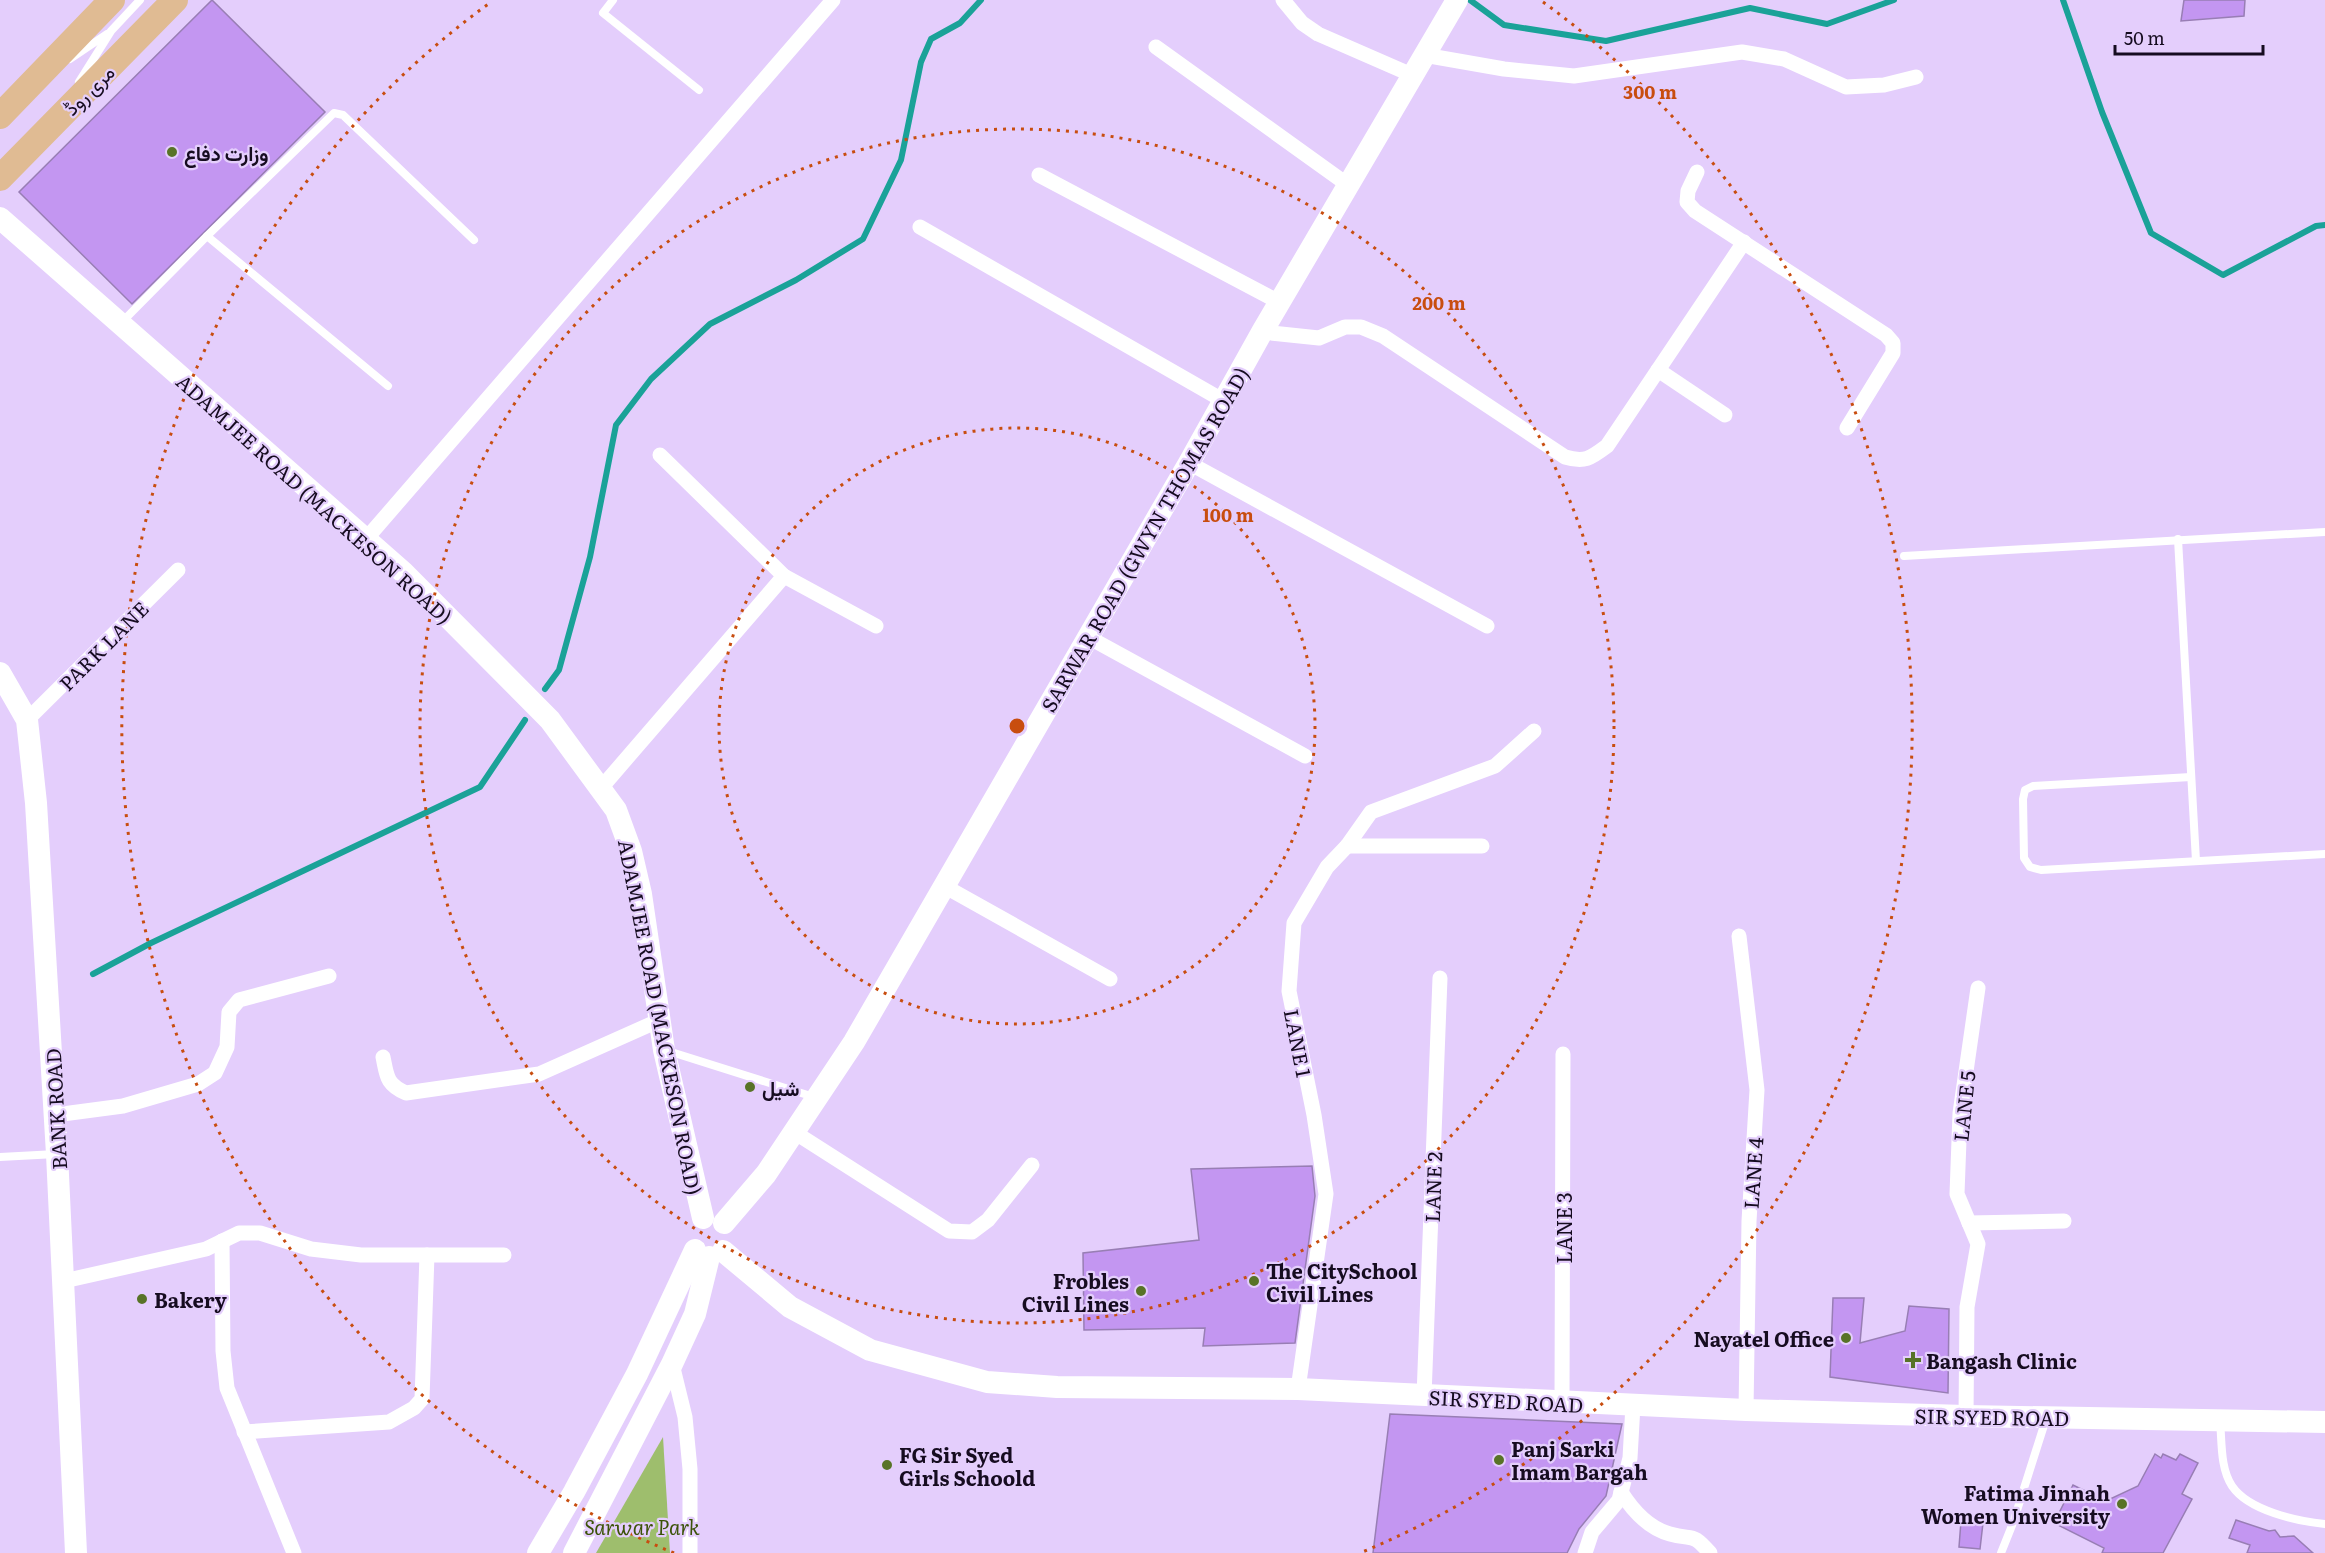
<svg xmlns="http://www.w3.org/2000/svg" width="2325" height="1553" font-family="Literata,Vazirmatn,serif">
	<rect width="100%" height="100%" fill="#e4cefc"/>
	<polygon fill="#9ebe6d" points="663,1437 670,1553 596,1553"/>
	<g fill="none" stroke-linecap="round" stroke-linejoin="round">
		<g stroke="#1aa298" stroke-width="6">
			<polyline points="1470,0 1504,25 1606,41 1750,8 1827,24 1894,0"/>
			<polyline points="2063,0 2102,112 2151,233 2223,275 2316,226 2325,225"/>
			<polyline points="545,689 559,670 590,557 616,425 651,379 710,324 796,280 863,239 901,160 921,62 931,39 960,23 981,0"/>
			<polyline points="93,974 151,943 480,787 525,720"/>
		</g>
	</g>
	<g fill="#c396f1" stroke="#987eb4" stroke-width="1.5">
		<polygon points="212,0 325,112 132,304 19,192"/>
		<polygon points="2184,0 2245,0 2244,16 2181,21"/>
		<polygon points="1312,1166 1315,1196 1295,1343 1203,1346 1205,1328 1084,1330 1083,1253 1199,1240 1191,1169"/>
		<polygon points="1833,1298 1864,1298 1860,1343 1905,1331 1909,1306 1949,1309 1948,1393 1830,1377"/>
		<polygon points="1390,1414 1622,1424 1606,1496 1579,1529 1567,1553 1373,1553"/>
		<polygon points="2155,1454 2161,1458 2163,1454 2176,1460 2180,1454 2198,1463 2182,1494 2192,1499 2163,1553 2102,1553 2104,1548 2054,1523 2073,1485 2106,1501 2138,1486"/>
		<polygon points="2236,1520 2269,1531 2275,1530 2280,1537 2294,1536 2313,1553 2247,1553 2250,1545 2229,1538"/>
		<polygon points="1961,1521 1983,1523 1980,1549 1959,1547"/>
	</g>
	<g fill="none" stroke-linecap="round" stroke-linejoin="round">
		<g stroke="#fff" stroke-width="8">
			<polyline points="613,0 603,13 699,90"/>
			<polyline points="70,59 107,34"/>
			<polyline points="79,82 111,31 140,0"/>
			<polyline points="207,236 388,386"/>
			<polyline points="122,322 207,236 334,113 343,115 474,240"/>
			<polyline points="2178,539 2196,861"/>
			<polyline points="1904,556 2325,532"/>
			<polyline points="2191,777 2033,786 2025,790 2023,799 2024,858 2030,867 2041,870 2325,854"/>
			<polyline points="668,1051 814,1097"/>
			<polyline points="0,1157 56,1154"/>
			<path d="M2220 1421C2222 1441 2220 1468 2232 1486 2249 1511 2297 1521 2325 1524"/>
			<polyline points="2001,1553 2013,1523 2046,1419"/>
		</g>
		<g stroke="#fff" stroke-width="15">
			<polyline points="1283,0 1302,23 1318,34 1412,75"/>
			<polyline points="1156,47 1348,185"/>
			<polyline points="1424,55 1504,69 1574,76 1742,52 1784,59 1846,87 1884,85 1916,77"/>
			<polyline points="1697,172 1688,191 1687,202 1695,211 1886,335 1893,343 1893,353 1847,428"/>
			<polyline points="1039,175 1279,302"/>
			<polyline points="920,227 1224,401"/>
			<path d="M1262 332 1319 338 1345 327H1361L1383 336 1565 457C1585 463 1591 458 1607 446L1744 242"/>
			<polyline points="1658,370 1725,415"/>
			<polyline points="660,455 784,576 876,626"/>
			<polyline points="1189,463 1487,626"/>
			<polyline points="366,539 833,0"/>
			<polyline points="1088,637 1305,756"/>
			<polyline points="27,720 178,570"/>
			<polyline points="601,788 784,576"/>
			<polyline points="1347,846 1482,846"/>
			<polyline points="944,886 1110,979"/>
			<polyline points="1739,936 1757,1090 1749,1221 1746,1410"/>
			<path d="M383 1057C387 1076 386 1084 406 1093L539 1074 658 1021"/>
			<polyline points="55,1115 123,1106 198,1084 215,1073 227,1047 229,1012 239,1000 329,976"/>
			<polyline points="794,1132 949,1231 972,1232 988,1220 1032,1165"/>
			<polyline points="1969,1223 2064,1221"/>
			<polyline points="222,1241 223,1351 227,1388 294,1553"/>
			<polyline points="64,1281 206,1249 239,1233 260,1233 311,1249 361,1255 504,1255"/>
			<polyline points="672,1364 685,1417 690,1469 690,1553"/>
			<polyline points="1298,1389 1326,1194 1314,1115 1289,991 1294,923 1327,867 1347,846 1371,812 1495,766 1534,731"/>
			<polyline points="1424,1396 1440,978"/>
			<polyline points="1562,1402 1563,1054"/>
			<polyline points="1966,1416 1967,1307 1978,1244 1957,1194 1960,1113 1978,988"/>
			<polyline points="244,1432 389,1422 414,1408 422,1399 427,1255"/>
			<path d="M1621 1492C1633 1511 1648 1528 1670 1534 1694 1541 1691 1531 1710 1553"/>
			<polyline points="1585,1553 1592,1532 1619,1500 1630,1458 1633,1405"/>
		</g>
		<g stroke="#fff" stroke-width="22">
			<polyline points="0,218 403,572 550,720 616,810 631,851 641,894 664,1050 703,1218"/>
			<polyline points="0,673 27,720 36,803 57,1154 76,1553"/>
			<polyline points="724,1223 766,1174 854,1042 1189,463 1262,332 1457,0"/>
			<polyline points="723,1251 790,1307 870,1350 987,1382 1057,1387 1298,1389 1746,1410 1966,1416 2325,1422"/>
			<polyline points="538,1553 574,1492 637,1374 695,1250"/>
			<polyline points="574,1553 672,1364 695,1314 709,1257"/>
		</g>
		<g stroke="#e0bb93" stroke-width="26">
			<polyline points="0,116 112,0"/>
			<polyline points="0,178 175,0"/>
		</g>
	</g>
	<g fill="none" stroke="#c84d0f" stroke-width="3" stroke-dasharray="3 6">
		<circle cx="1017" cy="726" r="298"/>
		<circle cx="1017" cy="726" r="597"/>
		<path d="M674 1553A895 895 0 0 1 491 2M1543 2A895 895 0 0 1 1360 1553"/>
	</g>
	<g fill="#587327" stroke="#e4cefc" stroke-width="2">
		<circle cx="172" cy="152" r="6"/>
		<circle cx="750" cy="1087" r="6"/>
		<circle cx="1254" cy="1281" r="6"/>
		<circle cx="1141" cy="1291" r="6"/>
		<circle cx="142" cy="1299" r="6"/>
		<circle cx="1846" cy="1338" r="6"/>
		<path d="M1910 1351h6v6h6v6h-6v6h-6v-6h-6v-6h6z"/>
		<circle cx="1499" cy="1460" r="6"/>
		<circle cx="887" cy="1465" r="6"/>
		<circle cx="2122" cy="1504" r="6"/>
	</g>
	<g text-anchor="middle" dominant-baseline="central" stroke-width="4.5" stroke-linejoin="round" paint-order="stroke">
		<g font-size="20" fill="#160c20" stroke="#e4cefc">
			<text transform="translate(88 89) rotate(-45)">مری روڈ</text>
			<text transform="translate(315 498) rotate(42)">ADAMJEE ROAD (MACKESON ROAD)</text>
			<text transform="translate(1144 539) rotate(-60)">SARWAR ROAD (GWYN THOMAS ROAD)</text>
			<text transform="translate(103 645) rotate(-45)">PARK LANE</text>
			<text transform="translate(661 1017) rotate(79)">ADAMJEE ROAD (MACKESON ROAD)</text>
			<text transform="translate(1299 1043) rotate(79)">LANE 1</text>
			<text transform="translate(1963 1106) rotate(-84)">LANE 5</text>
			<text transform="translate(55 1109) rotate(-93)">BANK ROAD</text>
			<text transform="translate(1752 1173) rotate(-86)">LANE 4</text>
			<text transform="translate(1432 1187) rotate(-88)">LANE 2</text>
			<text transform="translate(1563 1228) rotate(-90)">LANE 3</text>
			<text transform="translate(1506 1400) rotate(3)">SIR SYED ROAD</text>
			<text transform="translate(1992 1416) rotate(1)">SIR SYED ROAD</text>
		</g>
		<g font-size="20" font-weight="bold" fill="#160c20" stroke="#e4cefc" text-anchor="start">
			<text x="184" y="152">وزارت دفاع</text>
			<text x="762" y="1087">شیل</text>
			<text x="1266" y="1270">The CitySchool<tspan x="1266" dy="23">Civil Lines</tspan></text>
			<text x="1129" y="1280" text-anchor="end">Frobles<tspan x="1129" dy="23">Civil Lines</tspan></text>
			<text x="154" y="1299">Bakery</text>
			<text x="1834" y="1338" text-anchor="end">Nayatel Office</text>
			<text x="1926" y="1360">Bangash Clinic</text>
			<text x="1511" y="1448">Panj Sarki<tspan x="1511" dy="23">Imam Bargah</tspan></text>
			<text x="899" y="1454">FG Sir Syed<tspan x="899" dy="23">Girls Schoold</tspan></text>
			<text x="2110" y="1492" text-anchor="end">Fatima Jinnah<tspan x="2110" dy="23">Women University</tspan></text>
		</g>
		<g font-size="20" font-style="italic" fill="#3c5308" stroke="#e4cefc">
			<text x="642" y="1526">Sarwar Park</text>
		</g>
	</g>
	<circle cx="1017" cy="726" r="9" fill="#c84d0f" stroke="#e4cefc" stroke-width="3"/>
	<g font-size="18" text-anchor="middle" font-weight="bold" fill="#c84d0f" stroke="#e4cefc" stroke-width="4.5" stroke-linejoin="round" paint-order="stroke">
		<text x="1650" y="99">300 m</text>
		<text x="1439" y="310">200 m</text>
		<text x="1228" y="522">100 m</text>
	</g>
	<path d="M2115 45v9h148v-9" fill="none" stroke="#160c20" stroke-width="3"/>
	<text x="2124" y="45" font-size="18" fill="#160c20" stroke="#e4cefc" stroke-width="4.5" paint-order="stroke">50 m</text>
</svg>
